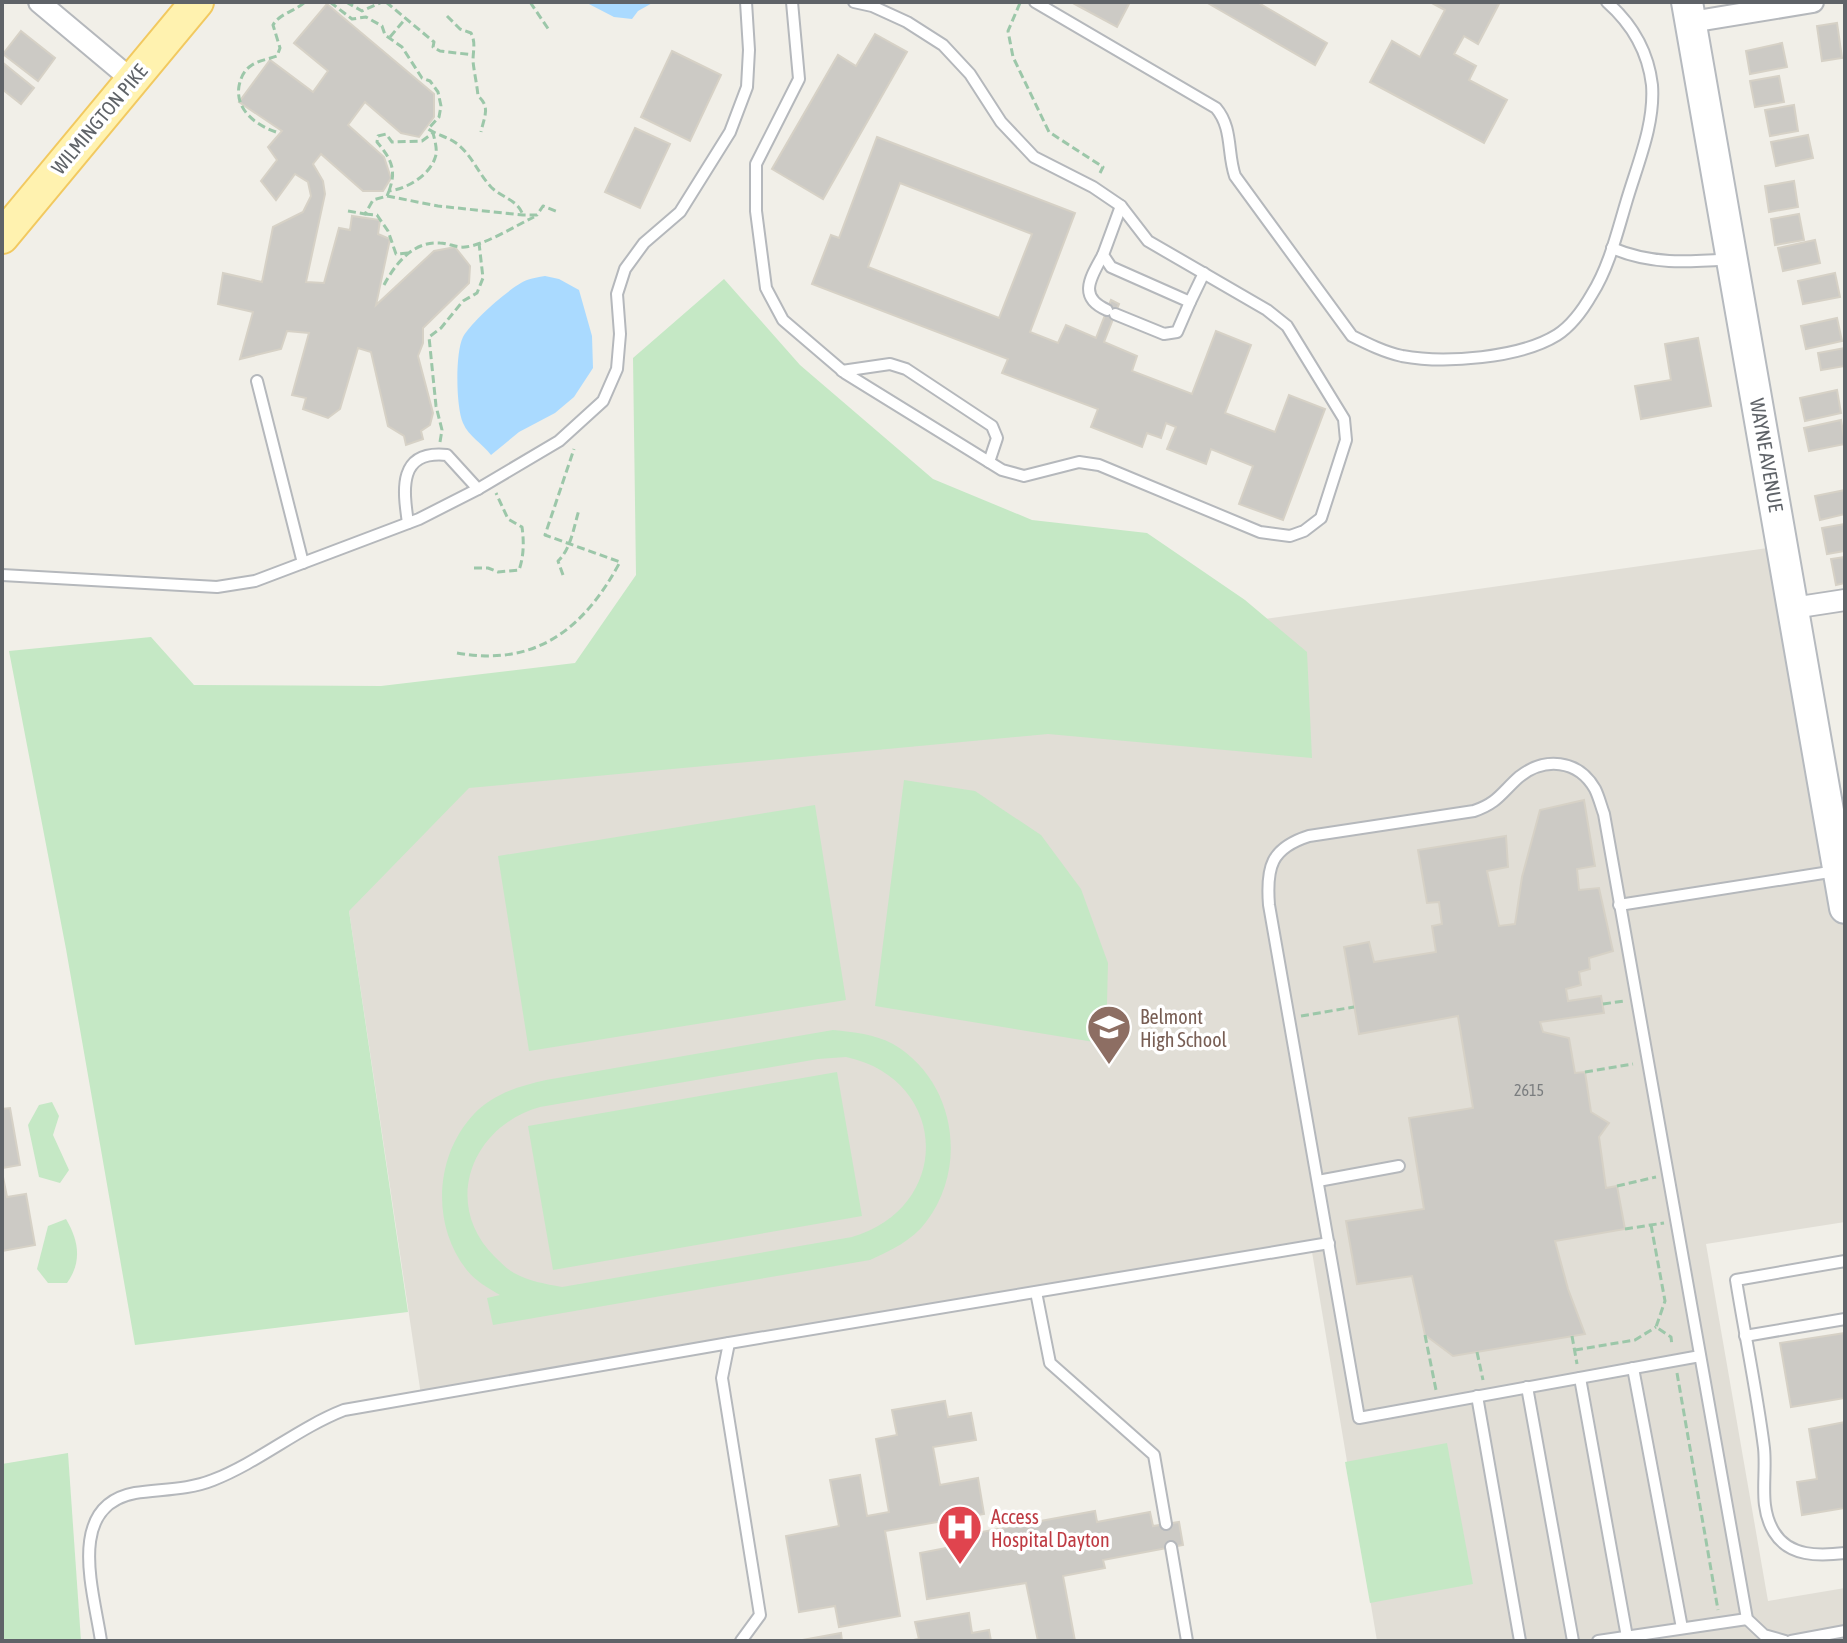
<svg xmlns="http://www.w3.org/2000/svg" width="1847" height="1643" font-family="'Asap Condensed',sans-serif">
	<rect width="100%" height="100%" fill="#f1efe8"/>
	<polygon fill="#e1ded6" points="1782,546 1845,908 1845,1222 1706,1244 1768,1601 1845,1588 1845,1641 1377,1641 1311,1246 421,1395 349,911 331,751"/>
	<g fill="#c5e8c5" fill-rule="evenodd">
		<polygon points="724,279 800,365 933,479 1032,520 1147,533 1245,600 1307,652 1312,758 1048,734 469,788 349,911 408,1312 135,1345 66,949 9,651 151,637 194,685 381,686 575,663 636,575 633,358"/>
		<polygon points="904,780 975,791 1041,835 1081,889 1108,963 1106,1044 875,1006"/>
		<polygon points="815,805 846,1000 529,1051 498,856"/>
		<path d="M833 1030C854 1032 874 1034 893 1044 955 1080 969 1166 926 1222 913 1240 890 1251 870 1260L493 1325 487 1298 500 1295C488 1288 475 1281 466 1269 431 1224 435 1155 474 1114 493 1094 519 1086 546 1080ZM846 1057C949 1079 954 1207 852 1237L562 1287C545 1284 529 1281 514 1273 507 1269 501 1263 495 1257 441 1204 472 1126 540 1107L818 1059Z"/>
		<polygon points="837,1072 862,1216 553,1270 528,1126"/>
		<polygon points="52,1102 59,1116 53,1135 69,1170 60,1183 39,1177 28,1125 39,1105"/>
		<path d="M66 1219C79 1241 82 1262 67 1283H48L37 1269 48 1226Z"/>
		<polygon points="1447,1443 1473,1584 1370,1603 1345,1462"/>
		<polygon points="68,1453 81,1641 2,1641 2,1464"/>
	</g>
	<g fill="#aadaff">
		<polygon points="585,2 654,2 638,11 632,19 614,17"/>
		<path d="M545 276 559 279 579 290 592 336 593 368 574 397 555 413 519 432 491 455C482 443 469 437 463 423 456 408 455 353 463 337 470 323 511 286 527 280 532 278 539 277 545 276Z"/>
	</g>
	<g fill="#cccac5" stroke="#d6d1c6" stroke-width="2" fill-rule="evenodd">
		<polygon points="1071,2 1130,2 1117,27"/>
		<polygon points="1206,2 1257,2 1327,43 1315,65"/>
		<polygon points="1430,2 1500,2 1478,44 1464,36 1454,54 1476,66 1469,80 1507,100 1484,143 1370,82 1392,41 1420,57 1445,10"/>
		<polygon points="327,4 434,94 434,117 419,137 401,133 365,102 348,125 384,157 391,178 383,191 363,191 321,154 313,164 323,181 325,194 306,282 324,283 339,228 350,230 352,216 380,220 378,234 390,239 376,305 434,251 455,247 470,266 469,283 423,328 423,343 418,356 433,413 430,425 421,431 423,439 406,445 404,436 388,426 371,352 358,348 340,409 328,418 303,409 306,398 292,395 309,333 287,331 281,349 240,359 253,312 218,304 223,273 262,282 273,227 303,212 311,196 308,182 295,174 276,200 261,181 277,160 268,147 282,131 239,102 270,60 313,92 328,71 294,43"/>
		<polygon points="1837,23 1842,58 1822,61 1817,26"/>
		<polygon points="21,31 55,58 38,81 3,54"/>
		<polygon points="875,34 907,52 823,199 772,169 838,55 856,66"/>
		<polygon points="1782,43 1787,67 1750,74 1746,51"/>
		<polygon points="672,51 721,75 690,141 641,117"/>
		<polygon points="2,62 34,88 21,104 2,89"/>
		<polygon points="1779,76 1784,102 1755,107 1750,81"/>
		<polygon points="1794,105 1798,131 1770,136 1765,110"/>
		<polygon points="635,128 670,144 640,208 605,192"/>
		<polygon points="1808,135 1813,158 1776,166 1771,142"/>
		<path d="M877 137 1075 213 1030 332 1058 343 1066 325 1096 338 1111 300 1119 304 1104 342 1137 356 1132 371 1192 394 1216 331 1251 345 1225 413 1275 432 1289 395 1325 409 1283 520 1239 504 1253 466 1211 449 1206 464 1167 449 1176 427 1166 423 1161 438 1147 433 1142 447 1091 427 1098 409 1002 373 1008 359 812 284 831 235 839 238ZM900 183 1032 234 999 318 868 267Z"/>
		<polygon points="1794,181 1798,207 1769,212 1765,186"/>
		<polygon points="1799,214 1804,240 1775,245 1771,219"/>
		<polygon points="1815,240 1820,263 1783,271 1778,248"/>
		<polygon points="1835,273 1840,297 1803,304 1798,281"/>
		<polygon points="1837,318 1842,341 1806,349 1801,326"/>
		<polygon points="1698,338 1711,406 1641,419 1635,386 1671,380 1665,344"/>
		<polygon points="1845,348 1845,366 1821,370 1818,353"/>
		<polygon points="1837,390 1841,413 1805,421 1800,398"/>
		<polygon points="1841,420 1845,444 1809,451 1804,428"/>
		<polygon points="1845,490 1845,514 1820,520 1815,496"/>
		<polygon points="1845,524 1845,551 1827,554 1822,528"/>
		<polygon points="1845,557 1845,583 1836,585 1831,559"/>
		<polygon points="1584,800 1595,866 1577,869 1579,890 1599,888 1613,951 1589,958 1590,969 1579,972 1581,985 1566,989 1568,1001 1601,996 1604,1013 1540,1022 1543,1032 1569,1038 1575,1073 1585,1072 1591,1112 1609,1123 1599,1137 1606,1188 1617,1186 1625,1229 1555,1241 1568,1289 1585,1334 1453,1356 1425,1335 1412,1276 1357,1284 1346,1221 1424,1209 1409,1118 1473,1108 1458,1016 1359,1034 1344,947 1369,942 1374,962 1436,952 1432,926 1442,924 1439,902 1427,903 1418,850 1506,836 1508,867 1487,871 1499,926 1515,924 1522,877 1540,810"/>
		<polygon points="10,1108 20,1165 2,1168 2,1109"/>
		<polygon points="2,1172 7,1197 26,1194 35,1245 2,1251"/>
		<polygon points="1845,1333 1845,1398 1791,1407 1780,1343"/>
		<polygon points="945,1401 948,1417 971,1413 976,1440 933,1447 940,1485 978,1478 984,1514 885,1531 900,1616 839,1627 835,1606 799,1612 786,1536 839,1526 830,1480 860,1475 867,1516 889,1512 876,1439 897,1435 892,1410"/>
		<polygon points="1845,1422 1845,1508 1802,1515 1797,1482 1817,1479 1809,1429"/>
		<polygon points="1095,1511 1097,1522 1150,1512 1153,1526 1179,1522 1183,1545 1103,1560 1105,1568 1063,1576 1075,1641 1038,1641 1026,1583 927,1599 920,1553 977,1542 976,1533"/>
		<polygon points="969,1613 972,1633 989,1630 991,1641 908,1641 919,1639 915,1622"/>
		<polygon points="841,1633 842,1641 797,1641"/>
	</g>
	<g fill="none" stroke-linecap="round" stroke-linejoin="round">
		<g stroke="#b5b8bc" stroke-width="14">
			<g id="lane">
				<polyline points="792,2 799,79 756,164 756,211 766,288 783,320 845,373 1002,470 1024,476 1079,462 1099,465 1260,532 1290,536 1304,531 1321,518 1346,440 1344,419 1287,326 1267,310 1148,241 1121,206 1093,187 1034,157 1001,122 970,74 943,45 907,22 872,6 854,2"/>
				<path d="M1035 2 1216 108C1233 128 1227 153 1235 176L1352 336C1368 344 1384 352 1402 356 1445 364 1520 358 1557 335 1571 326 1584 308 1592 294 1609 267 1617 233 1626 203 1637 165 1655 125 1652 85 1648 51 1632 24 1607 2"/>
				<polyline points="1121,206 1103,255 1111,267 1190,302 1204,273"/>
				<path d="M1612 248C1652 265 1688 262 1731 259"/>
				<path d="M1103 255C1091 277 1077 297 1107 310"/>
				<polyline points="1115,314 1164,334 1177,332 1190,302"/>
				<polyline points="842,371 890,364 906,369 992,426 997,438 989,462"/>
				<polyline points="257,381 303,563"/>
				<path d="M408 523C403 489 398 450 447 455L478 489"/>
				<polyline points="2,575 217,587 255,581 419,519 478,489 559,441 603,401 617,369 620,334 617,294 625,269 644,243 680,212 730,132 747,87 749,50 746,2"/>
				<polyline points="1619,905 1836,871"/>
				<polyline points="1318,1181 1399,1166"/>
				<path d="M1845 1261 1736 1280C1745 1336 1757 1392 1764 1448 1767 1477 1758 1506 1774 1532 1789 1557 1819 1556 1845 1553"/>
				<polyline points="1036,1292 1050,1363 1154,1455 1166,1524"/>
				<polyline points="1745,1336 1845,1319"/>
				<polyline points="729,1343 722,1378 760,1615 741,1641"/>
				<path d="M1700 1356 1359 1418 1269 905C1266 867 1271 848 1309 836L1474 811C1498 803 1502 792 1519 777 1544 757 1578 759 1595 789 1599 797 1601 806 1604 814L1747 1619 1764 1635 1785 1641"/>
				<polyline points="1633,1368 1682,1628"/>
				<polyline points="1580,1378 1627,1637"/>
				<polyline points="1527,1387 1573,1641"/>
				<polyline points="1477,1396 1520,1641"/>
				<polyline points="1171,1547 1187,1641"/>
				<path d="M101 1641C94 1592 65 1506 135 1493 161 1489 188 1490 213 1480 259 1462 298 1428 344 1410L729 1343 1329 1243"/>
				<polyline points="1598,1641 1747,1619"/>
				<polyline points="1791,1641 1845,1631"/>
			</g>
		</g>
		<g stroke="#b5b8bc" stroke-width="24">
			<g id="street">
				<polyline points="39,2 132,80"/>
				<polyline points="1691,22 1813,2"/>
				<polyline points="1793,608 1845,600"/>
			</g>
		</g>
		<g stroke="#b6babf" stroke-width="34">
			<polyline id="secondary" points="1687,2 1845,908"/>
		</g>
		<g stroke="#f2c960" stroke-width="36">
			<polyline id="primary" points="2,237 197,2"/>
		</g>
		<g stroke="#9cc7a9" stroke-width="3" stroke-dasharray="8 4" stroke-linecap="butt">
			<path d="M330 2 352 19 366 17 382 26 385 35 402 47 422 78 430 81 438 92 441 106 439 117 428 129C437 135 448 137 456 143 472 155 478 173 491 187 502 198 517 199 523 215"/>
			<polyline points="346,2 362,11 382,2"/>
			<polyline points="386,2 434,42 433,47 440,51 474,55"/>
			<polyline points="530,2 549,30"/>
			<polyline points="1020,3 1008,31 1013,57 1049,132 1103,167 1100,173"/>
			<path d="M447 16 460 29 471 33C476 43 473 50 473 61 474 72 477 84 478 96 491 107 484 117 481 132"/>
			<polyline points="390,37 406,18"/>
			<path d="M276 132C256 125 235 110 239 86 241 77 244 70 252 65 260 60 269 59 277 56L280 48 273 25C280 13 294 12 305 2"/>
			<path d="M387 196 389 191C406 189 429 176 435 158 438 151 435 141 433 133L422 141 392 142 386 134 378 136 377 142C391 159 397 169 389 191"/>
			<polyline points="348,211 365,214 373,200 387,196 438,206 523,215 537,215 543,206 558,212"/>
			<polyline points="365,214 377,215 388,231 396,254 408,253"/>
			<path d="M384 285C395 264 413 241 440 243 448 243 457 248 465 247 485 245 515 226 534 217"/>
			<polyline points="440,442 442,430 436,406 429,337 441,328 463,301 477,293 483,278 479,243"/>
			<path d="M474 568H488L498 572 519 570C524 556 524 541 522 527L508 519 496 493"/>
			<path d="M563 575 558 561C571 549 574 526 579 510"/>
			<path d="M457 653C536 667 584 629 620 562L545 535 574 449"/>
			<polyline points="1603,1004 1624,1001"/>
			<polyline points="1301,1016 1354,1007"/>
			<polyline points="1585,1072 1633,1064"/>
			<polyline points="1617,1186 1656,1177"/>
			<polyline points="1651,1225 1665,1301 1656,1327 1671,1337 1672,1346"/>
			<polyline points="1625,1229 1664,1223"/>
			<polyline points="1425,1335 1436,1390"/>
			<polyline points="1572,1336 1577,1364"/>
			<polyline points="1575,1350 1635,1340 1656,1327"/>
			<polyline points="1477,1352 1483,1380"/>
			<polyline points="1677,1373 1718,1610"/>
		</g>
		<use href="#lane" stroke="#fff" stroke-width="10"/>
		<use href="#street" stroke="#fff" stroke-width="20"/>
		<use href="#secondary" stroke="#fff" stroke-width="30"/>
		<use href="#primary" stroke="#fff2af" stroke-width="32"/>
	</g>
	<defs>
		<g id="school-pin" transform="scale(2.3)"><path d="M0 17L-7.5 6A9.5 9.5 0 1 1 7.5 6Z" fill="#8d6e63" stroke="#fff"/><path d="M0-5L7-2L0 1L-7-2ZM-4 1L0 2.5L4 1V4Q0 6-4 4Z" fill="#fff"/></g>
		<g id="hospital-pin" transform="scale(2.3)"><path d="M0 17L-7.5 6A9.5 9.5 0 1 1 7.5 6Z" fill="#e0444e" stroke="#fff"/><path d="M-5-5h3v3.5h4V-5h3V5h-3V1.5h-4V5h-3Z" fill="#fff"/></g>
	</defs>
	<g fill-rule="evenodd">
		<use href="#school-pin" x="1109" y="1027"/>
		<use href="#hospital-pin" x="960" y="1527"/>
	</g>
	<g text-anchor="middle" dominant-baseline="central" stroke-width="7" stroke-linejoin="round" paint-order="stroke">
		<g font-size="16" fill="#7a7d7f">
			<text x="1529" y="1090">2615</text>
		</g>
		<g font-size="20" fill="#5f6368" stroke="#fff">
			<text transform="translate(99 119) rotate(-50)">WILMINGTON PIKE</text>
			<text transform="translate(1767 455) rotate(80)">WAYNE AVENUE</text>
		</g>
		<g font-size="20" fill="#785e54" stroke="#fff" text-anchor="start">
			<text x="1140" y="1016">Belmont<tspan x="1140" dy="23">High School</tspan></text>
		</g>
		<g font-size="20" fill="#be3a42" stroke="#fff" text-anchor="start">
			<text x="991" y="1516">Access<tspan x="991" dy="23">Hospital Dayton</tspan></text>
		</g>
	</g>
	<rect width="1847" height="1643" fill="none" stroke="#5f6368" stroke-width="8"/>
</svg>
